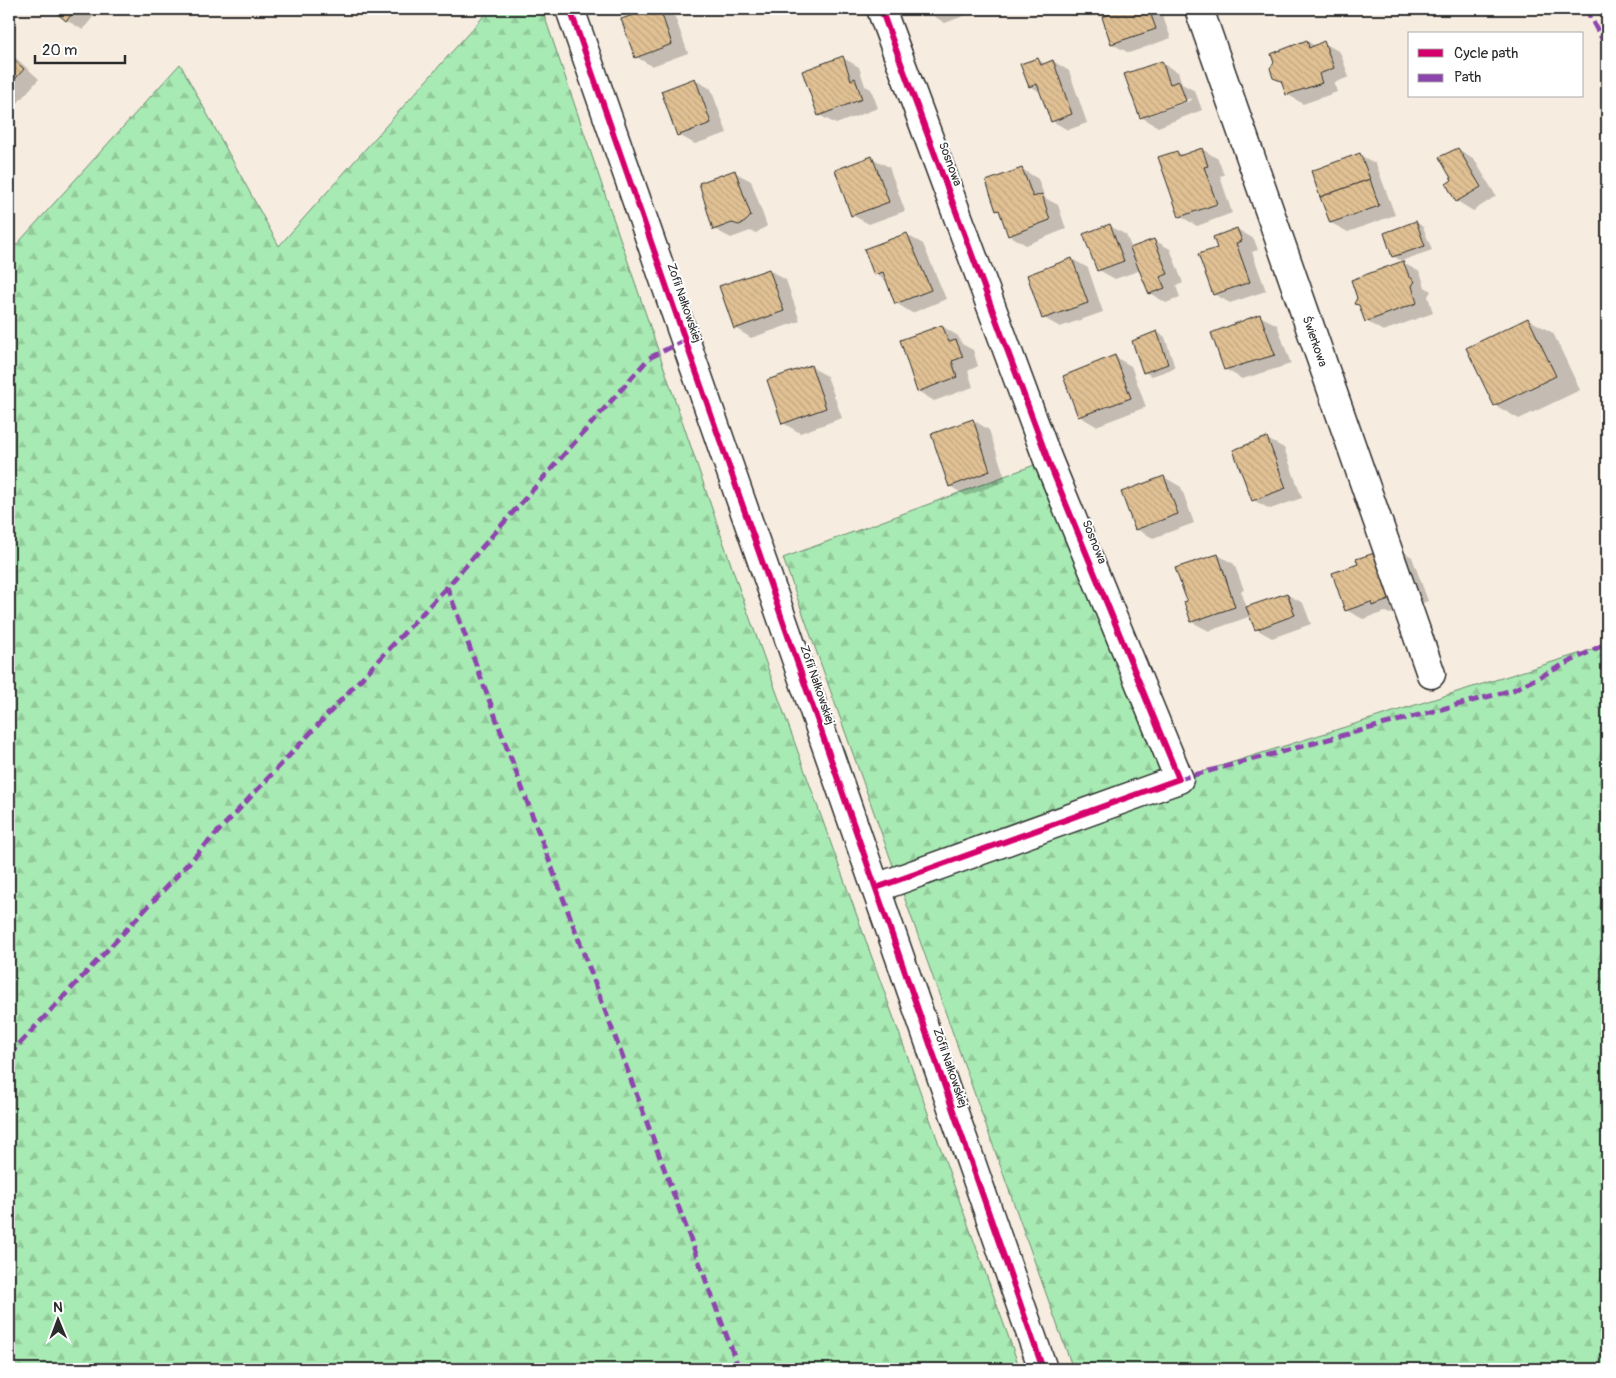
<svg xmlns="http://www.w3.org/2000/svg" width="1616" height="1378" font-family="Pangolin,sans-serif">
	<defs>
		<pattern id="forest-firs" width="22" height="20" patternUnits="userSpaceOnUse" patternTransform="scale(1.25)"><rect width="22" height="20" fill="#a8eab3"/><path d="M5 1l3.5 6h-7zM16 11l3.5 6h-7z" fill="#91c99a"/></pattern>
		<pattern id="building-back-hatch" width="6" height="6" patternUnits="userSpaceOnUse" patternTransform="scale(1.25)"><rect width="6" height="6" fill="#e1c194"/><path d="M-1 5l2 2M0 0l6 6M5-1l2 2" fill="none" stroke="#c1a680"/></pattern>
	</defs>
	<rect width="100%" height="100%" fill="#f6ecdf"/>
	<filter id="ink" filterUnits="userSpaceOnUse"><feTurbulence type="fractalNoise" baseFrequency=".02" numOctaves="2"/><feDisplacementMap in="SourceGraphic" scale="10" xChannelSelector="R" yChannelSelector="G"/><feConvolveMatrix kernelMatrix="1 2 1 2 8 2 1 2 1" color-interpolation-filters="sRGB"/></filter>
	<g filter="url(#ink)">
		<g fill="url(#forest-firs)" stroke="#6a8a6f">
			<polygon points="490,9 542,9 739,588 1020,1369 9,1369 9,253 180,64 279,246"/>
			<polygon points="1048,460 1179,779 1607,645 1607,1369 1073,1369 783,558"/>
		</g>
		<g fill="#0003" fill-rule="evenodd">
			<polygon points="54,9 99,9 83,30 66,20"/>
			<polygon points="655,9 661,9 675,17 688,53 652,66 636,57 622,20"/>
			<polygon points="927,9 982,9 945,23 929,13"/>
			<polygon points="1109,9 1163,9 1164,11 1161,12 1171,38 1129,53 1112,44 1103,18 1111,15"/>
			<polygon points="1307,41 1315,46 1324,43 1340,52 1349,77 1334,83 1337,92 1303,104 1287,94 1283,82 1275,78"/>
			<polygon points="9,52 39,79 13,108 9,105"/>
			<polygon points="843,58 859,67 865,86 871,89 878,108 836,124 819,115"/>
			<polygon points="1038,60 1046,64 1053,61 1069,71 1087,123 1068,130 1052,121 1042,93 1030,86"/>
			<path d="M1161 63 1178 72 1182 84 1195 91 1202 110 1158 127 1141 117ZM1191 98 1192 100 1151 115V113Z"/>
			<polygon points="695,80 711,89 727,133 695,144 679,135"/>
			<polygon points="1202,149 1218,159 1224,175 1220,176 1232,213 1197,226 1180,216 1177,152 1183,155"/>
			<polygon points="1458,149 1474,159 1496,196 1473,211 1457,201 1454,180"/>
			<polygon points="1360,155 1376,164 1395,215 1348,232 1331,223"/>
			<polygon points="872,158 889,167 905,211 869,224 852,215"/>
			<polygon points="1022,169 1038,179 1045,198 1058,205 1066,229 1026,245 1009,235 1001,212 997,210"/>
			<polygon points="734,172 751,181 767,226 756,233 750,231 731,238 714,229"/>
			<polygon points="1416,222 1423,227 1432,250 1401,261 1393,256"/>
			<polygon points="1110,226 1126,235 1132,249 1154,240 1170,249 1183,283 1176,286 1180,297 1166,303 1150,293 1141,270 1115,279 1099,270"/>
			<polygon points="1237,229 1254,239 1258,250 1252,252 1266,291 1230,303 1214,294 1218,248"/>
			<polygon points="907,235 923,244 946,299 912,313 896,303 888,282 875,274"/>
			<polygon points="1072,259 1088,268 1103,312 1060,327 1044,318"/>
			<polygon points="1403,263 1420,272 1425,287 1431,291 1428,296 1433,313 1383,331 1366,321"/>
			<polygon points="769,270 786,280 800,321 751,338 735,328"/>
			<polygon points="1260,316 1277,325 1291,364 1242,379 1225,369"/>
			<polygon points="1528,319 1553,333 1580,390 1519,419 1495,405"/>
			<polygon points="942,326 958,336 962,344 973,350 978,366 968,371 973,387 934,401 918,391"/>
			<polygon points="1157,332 1165,337 1175,368 1152,376 1144,372"/>
			<polygon points="1115,357 1131,366 1146,407 1096,426 1079,416"/>
			<polygon points="811,367 827,376 842,418 800,433 783,423"/>
			<polygon points="973,420 989,430 1006,481 966,496 950,486"/>
			<polygon points="1267,439 1284,448 1302,498 1270,509 1253,500"/>
			<polygon points="1164,477 1181,487 1194,523 1153,538 1136,529"/>
			<polygon points="1396,547 1412,557 1428,601 1390,614 1385,612 1363,619 1346,610 1359,564"/>
			<polygon points="1218,555 1234,564 1244,590 1241,591 1247,608 1286,594 1303,603 1311,624 1272,638 1256,629 1251,616 1209,631 1192,622 1186,603"/>
		</g>
		<g fill="url(#building-back-hatch)" stroke="#2b2b2b">
			<polygon points="52,9 77,9 66,21"/>
			<polygon points="651,9 660,9 672,44 635,58 621,19"/>
			<polygon points="1108,9 1149,9 1156,29 1111,44 1102,17 1110,14"/>
			<polygon points="1307,40 1309,48 1324,41 1334,68 1319,74 1322,83 1286,95 1281,81 1273,78 1270,68 1274,63 1271,54"/>
			<polygon points="9,55 24,69 9,86"/>
			<polygon points="843,56 851,80 855,78 862,99 818,116 802,71"/>
			<polygon points="1038,58 1041,65 1053,60 1072,114 1051,122 1037,84 1029,87 1020,64"/>
			<polygon points="1162,61 1170,84 1179,81 1186,101 1140,118 1124,74"/>
			<polygon points="695,78 711,123 677,136 661,91"/>
			<polygon points="1202,148 1208,166 1204,167 1217,204 1179,217 1158,157 1177,151 1179,156"/>
			<polygon points="1458,148 1481,187 1456,202 1446,184 1452,180 1439,157"/>
			<polygon points="1360,153 1370,179 1320,197 1311,171"/>
			<polygon points="872,156 889,202 851,216 835,170"/>
			<polygon points="1022,168 1033,197 1042,194 1050,220 1008,236 999,210 996,211 986,181"/>
			<polygon points="735,170 751,216 745,222 739,225 732,223 713,230 699,183"/>
			<polygon points="1370,179 1379,206 1330,223 1320,197"/>
			<polygon points="1416,221 1425,246 1392,257 1384,233"/>
			<polygon points="1110,224 1124,261 1097,271 1083,234"/>
			<polygon points="1237,228 1242,241 1236,243 1250,282 1213,295 1198,254 1217,248 1213,237"/>
			<polygon points="907,233 931,290 895,304 883,272 874,275 864,249"/>
			<polygon points="1154,239 1168,274 1160,277 1165,288 1149,294 1130,248"/>
			<polygon points="1072,258 1088,303 1042,319 1027,275"/>
			<polygon points="1403,261 1409,276 1415,281 1412,286 1417,303 1365,322 1359,305 1354,304 1357,298 1351,280"/>
			<polygon points="769,269 784,311 734,329 719,286"/>
			<polygon points="1260,314 1275,355 1224,370 1211,333"/>
			<polygon points="1528,318 1556,376 1494,406 1466,348"/>
			<polygon points="942,325 949,342 956,340 963,357 952,361 957,377 917,392 900,340"/>
			<polygon points="1157,331 1168,364 1143,373 1132,341"/>
			<polygon points="1115,355 1131,398 1078,417 1063,376"/>
			<polygon points="811,365 826,408 782,424 767,380"/>
			<polygon points="973,419 990,471 949,487 931,434"/>
			<polygon points="1267,437 1286,488 1252,501 1233,450"/>
			<polygon points="1164,476 1178,514 1135,530 1121,492"/>
			<polygon points="1396,546 1412,592 1372,606 1371,602 1345,611 1332,573 1358,564 1356,559"/>
			<polygon points="1218,554 1235,607 1191,622 1184,602 1187,601 1175,568"/>
			<polygon points="1287,593 1295,615 1255,630 1246,607"/>
		</g>
		<g fill="none" stroke-linecap="round" stroke-linejoin="round">
			<g stroke="#2b2b2b" stroke-width="31">
				<g id="minor">
					<polyline points="570,9 1043,1369"/>
					<path id="s1" d="M1199 9 1431 674"/>
					<polyline points="876,888 1179,779 1048,460 881,9"/>
				</g>
			</g>
			<use href="#minor" stroke="#fff" stroke-width="28"/>
			<g stroke="#8e44ad" stroke-width="5" stroke-dasharray="10 5" stroke-linecap="butt">
				<polyline points="1586,9 1607,48"/>
				<polyline points="685,340 649,358 447,587 739,1369"/>
				<polyline points="1179,779 1513,690 1607,643"/>
				<polyline points="9,1055 447,587"/>
			</g>
			<g stroke="#fff" stroke-width="9">
				<g id="cycleway">
					<polyline points="570,9 1043,1369"/>
					<polyline points="876,888 1179,779 1048,460 881,9"/>
				</g>
			</g>
			<use href="#cycleway" stroke="#d6006c" stroke-width="6"/>
		</g>
	</g>
	<g text-anchor="middle" dominant-baseline="central" stroke-width="4" stroke-linejoin="round" paint-order="stroke">
		<g font-size="12" fill="#2b2b2b" stroke="#fff">
			<text transform="translate(950 164) rotate(70)">Sosnowa</text>
			<text transform="translate(684 303) rotate(71)">Zofii Nałkowskiej</text>
			<text stroke="none"><textPath href="#s1" startOffset="352">Świerkowa</textPath></text>
			<text transform="translate(1094 542) rotate(68)">Sosnowa</text>
			<text transform="translate(817 685) rotate(71)">Zofii Nałkowskiej</text>
			<text transform="translate(950 1068) rotate(71)">Zofii Nałkowskiej</text>
		</g>
	</g>
	<rect width="1616" height="1378" fill="none" stroke="#fff" stroke-width="30"/>
	<rect x="15" y="15" width="1586" height="1348" fill="none" stroke="#2b2b2b" stroke-width="2" filter="url(#ink)"/>
	<rect x="1408" y="32" width="175" height="65" fill="#ffffff" stroke="#aaaaaa"/>
	<rect x="1418" y="49" width="25" height="8" fill="#d6006c" stroke="#aaaaaa"/>
	<text x="1454" y="58" font-size="15" fill="#2b2b2b">Cycle path</text>
	<rect x="1418" y="74" width="25" height="8" fill="#8e44ad" stroke="#aaaaaa"/>
	<text x="1454" y="82" font-size="15" fill="#2b2b2b">Path</text>
	<g transform="translate(58 1320) rotate(359)" stroke="#ffffff" stroke-width="4" paint-order="stroke">
	<path d="M0-4L9 19L0 12L-9 19Z" fill="#2b2b2b"/>
	<text y="-8" font-size="14" font-weight="bold" text-anchor="middle" fill="#2b2b2b">N</text>
	</g>
	<path d="M35 55v8h90v-8" fill="none" stroke="#2b2b2b" stroke-width="2.5"/>
	<text x="42" y="55" font-size="15" fill="#2b2b2b" stroke="#ffffff" stroke-width="4" paint-order="stroke">20 m</text>
</svg>
